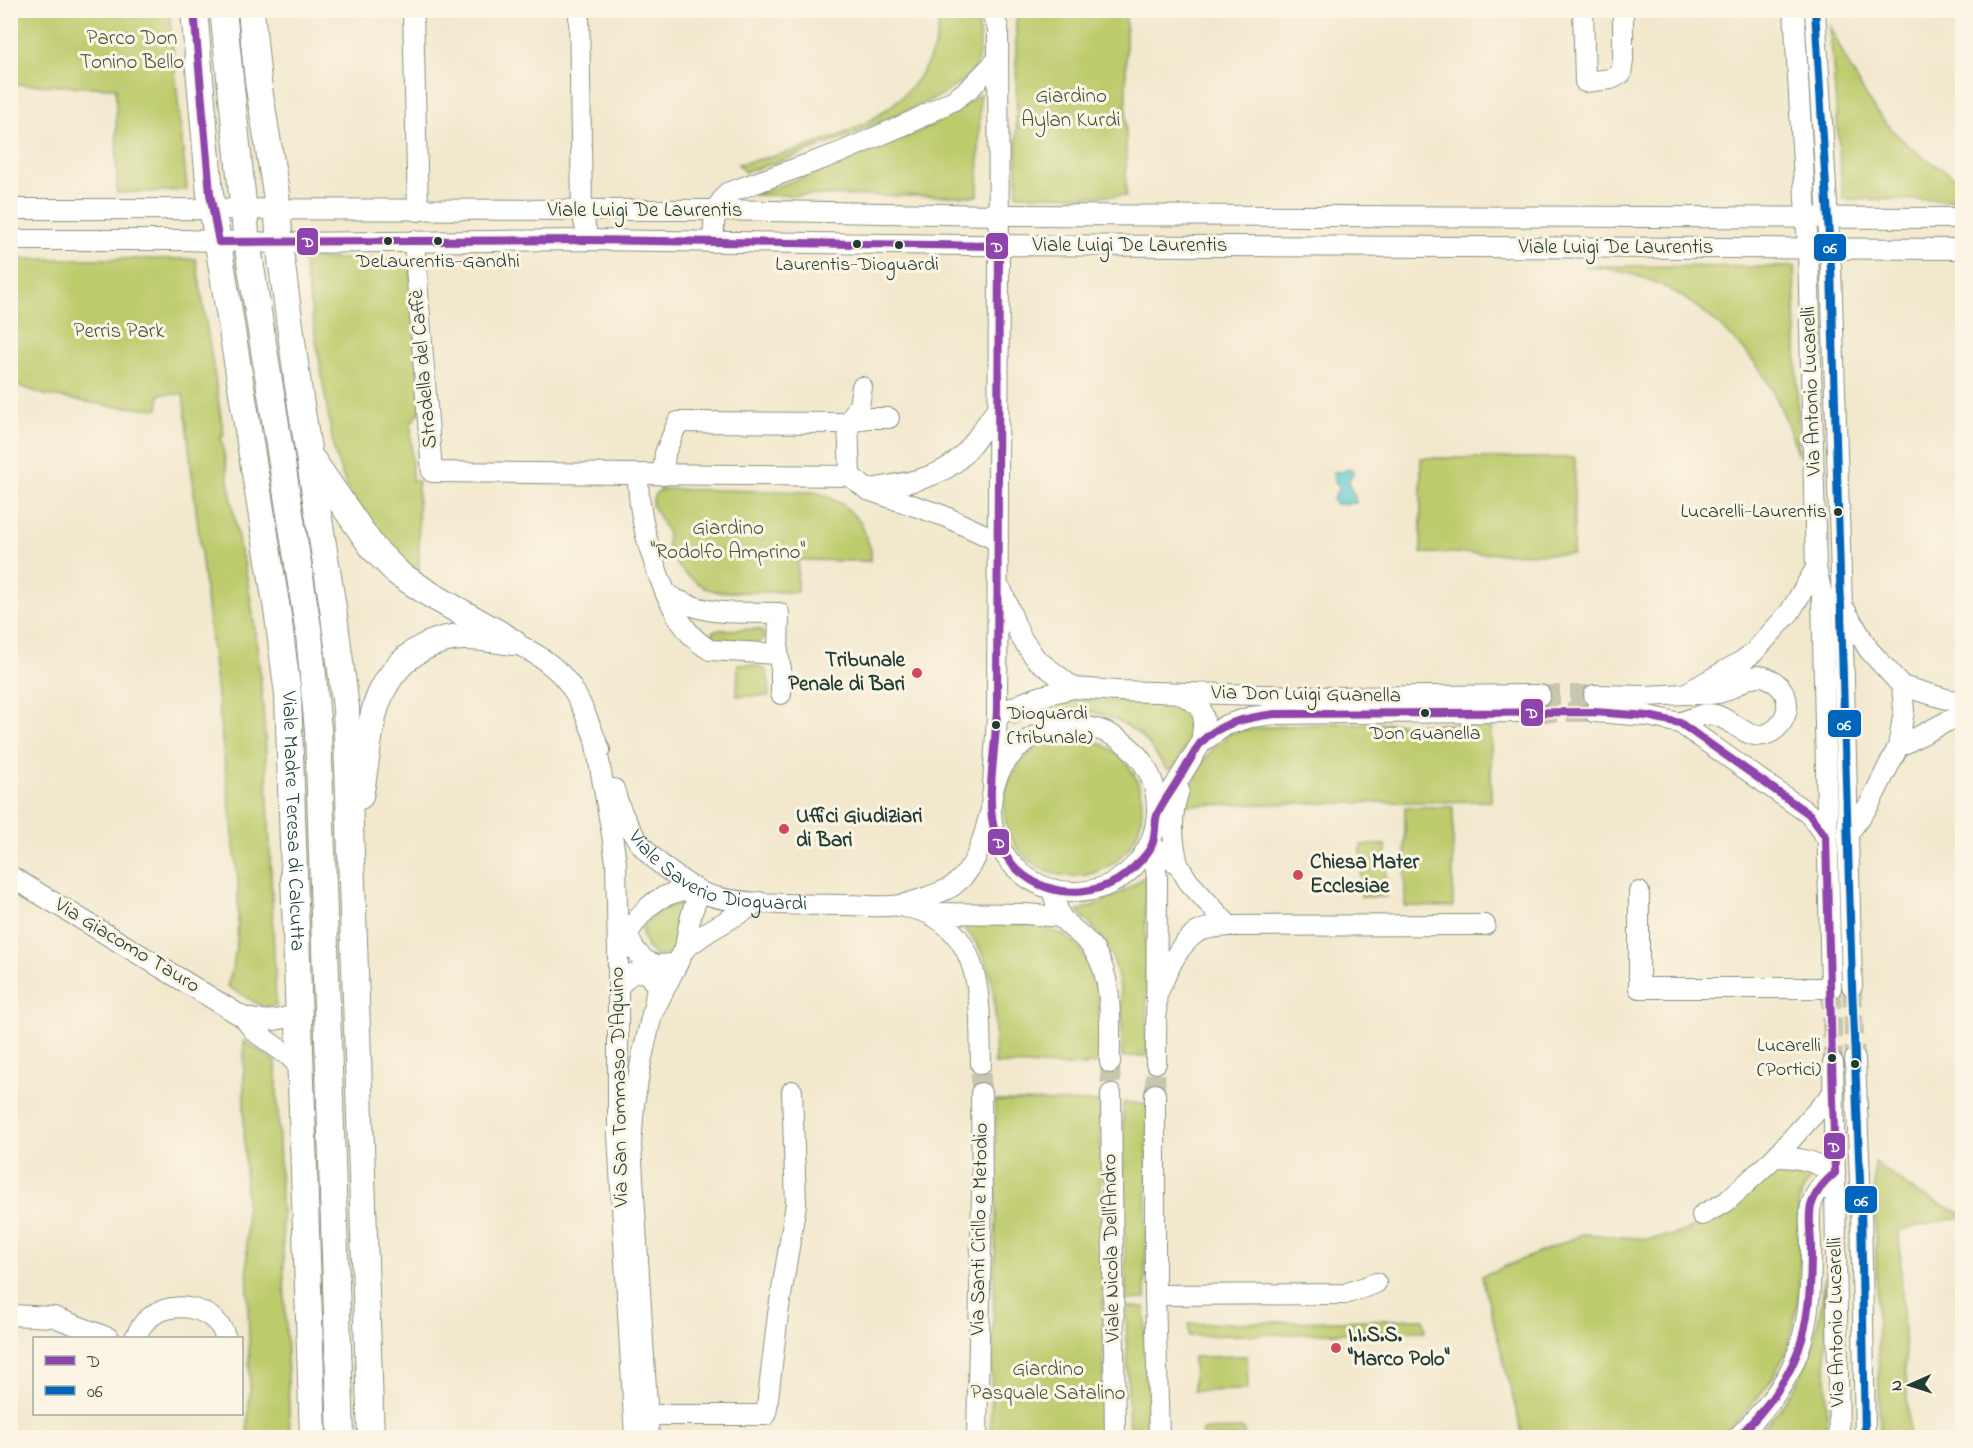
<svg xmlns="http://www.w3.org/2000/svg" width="1973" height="1448" font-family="'Indie Flower',sans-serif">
	<rect width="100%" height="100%" fill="#fcf5e5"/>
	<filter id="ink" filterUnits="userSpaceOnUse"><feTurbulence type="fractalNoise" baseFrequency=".0167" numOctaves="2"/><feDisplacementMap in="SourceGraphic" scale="12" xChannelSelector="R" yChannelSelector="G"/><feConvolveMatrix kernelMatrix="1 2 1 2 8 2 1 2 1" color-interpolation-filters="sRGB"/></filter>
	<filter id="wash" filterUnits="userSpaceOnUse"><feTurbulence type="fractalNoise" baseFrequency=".008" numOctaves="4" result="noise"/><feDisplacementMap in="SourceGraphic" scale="24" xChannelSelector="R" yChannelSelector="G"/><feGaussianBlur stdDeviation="1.35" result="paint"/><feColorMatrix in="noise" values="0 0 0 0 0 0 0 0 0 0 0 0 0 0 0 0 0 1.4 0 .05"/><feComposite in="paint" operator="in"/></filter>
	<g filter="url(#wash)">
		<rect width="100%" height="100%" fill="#f2e8cd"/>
		<g fill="#becb6d" stroke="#6e8450" stroke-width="1.5">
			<polygon points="11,10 169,11 187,190 117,193 116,88 11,84"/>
			<path d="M939 11H976C979 26 983 50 976 65 965 87 925 103 903 112 851 136 799 157 744 172L738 164C809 149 903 127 933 51 938 39 939 24 939 11Z"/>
			<polygon points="1018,11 1126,11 1126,196 1017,195 1016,23"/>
			<path d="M1830 25C1862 98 1889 144 1962 180V200L1843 199Z"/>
			<path d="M980 94 978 196 753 195C797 180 840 164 883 147 917 133 951 118 980 94Z"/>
			<path d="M10 259H196L224 436H221L241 557H243C261 646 266 736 269 826 271 886 274 945 276 1005L263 1007 227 986C240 952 238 915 238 880L183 394H160L158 409 111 406 45 395 11 383Z"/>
			<path d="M303 259H410L423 407 411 423 412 481H418L419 575C406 563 390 551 378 537 357 513 343 481 334 450Z"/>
			<path d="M1585 266 1794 267 1799 456C1789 426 1777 394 1759 368 1732 332 1686 292 1644 278 1624 271 1605 268 1585 266Z"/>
			<polygon points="1421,458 1575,458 1573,554 1421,553"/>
			<path d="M665 489 818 492 844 505 861 523 871 550V561L798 560 797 592H719L705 588 685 574 673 560 668 549 667 532 657 513 652 506C653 496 654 492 665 489Z"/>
			<polygon points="716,630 758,629 761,630 764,636 763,639 757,643 716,640 712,636 713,631"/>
			<path d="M738 664C767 666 769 666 769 696H737Z"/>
			<path d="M1079 700 1173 702C1212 715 1185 743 1174 768L1168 770C1159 762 1154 749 1145 740 1108 705 1058 702 1015 727L1011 725 1012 719C1033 706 1055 702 1079 700Z"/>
			<path d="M1338 723 1491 725V801L1184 805C1192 780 1205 751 1228 735 1241 726 1318 725 1338 723Z"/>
			<circle cx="1073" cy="807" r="69"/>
			<polygon points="1405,807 1453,807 1453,907 1405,906"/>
			<rect x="1361" y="845" width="25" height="52"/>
			<path d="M1145 876 1147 1056 1122 1057C1121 1018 1126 974 1103 939 1096 929 1086 921 1078 911 1103 902 1125 893 1145 876Z"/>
			<path d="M674 904H680C681 921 678 936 673 952L665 956 655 955 646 946 641 928 657 913Z"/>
			<path d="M961 924C989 924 1031 921 1057 932 1106 953 1099 1019 1100 1063L1086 1064V1066H1079V1064L1076 1063 1073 1066 995 1064C994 1032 998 997 988 967 983 950 972 937 961 924Z"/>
			<polygon points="244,1041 276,1062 290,1437 247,1437 250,1388 244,1122"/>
			<polygon points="995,1101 1100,1102 1105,1437 990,1437 996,1214"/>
			<polygon points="1123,1103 1148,1103 1145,1299 1126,1300"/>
			<polygon points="1874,1162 1919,1194 1962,1214 1962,1217 1899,1230 1909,1433 1894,1437 1880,1437"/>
			<path d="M1801 1169 1813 1173C1808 1182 1801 1193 1799 1202 1796 1216 1801 1246 1800 1262 1798 1345 1781 1382 1719 1437H1523L1482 1276 1584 1234 1649 1239 1673 1235 1698 1226 1724 1213 1773 1175 1788 1170Z"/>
			<path d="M1825 1278 1827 1437H1754C1805 1388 1817 1347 1825 1278Z"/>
			<polygon points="1126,1307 1145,1307 1149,1437 1129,1437"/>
			<polygon points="1424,1319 1425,1331 1189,1336 1189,1324"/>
			<polygon points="1247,1356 1248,1390 1194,1391 1193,1357"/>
			<polygon points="1244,1429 1245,1437 1203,1437 1203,1430"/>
		</g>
		<path fill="#5dcad1" stroke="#3e8482" stroke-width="1.5" d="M1349 469 1353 471V474L1349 479C1347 488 1356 494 1356 503L1336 504 1333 499 1339 488 1334 480 1333 472H1340Z"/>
	</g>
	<g filter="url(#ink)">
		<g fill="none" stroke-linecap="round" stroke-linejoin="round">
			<g stroke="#c8c6ae" stroke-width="20" stroke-dasharray="20 10" stroke-linecap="butt">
				<polyline points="1540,695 1594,695"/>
				<polyline points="1537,712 1594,712"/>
				<polyline points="1852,986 1855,1059"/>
				<polyline points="1831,988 1833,1063"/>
				<polyline points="1110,1063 1111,1094"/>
				<polyline points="981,1093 981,1064"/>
				<polyline points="1155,1094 1156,1063"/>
			</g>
			<g stroke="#889280" stroke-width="22">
				<g id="minor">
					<polyline points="413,10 418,211"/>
					<polyline points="579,10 582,211 588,240"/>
					<polyline points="990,10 998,27 999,267 997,717 993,785"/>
					<polyline points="1583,10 1585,82 1611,79 1621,74 1623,60 1623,10"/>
					<polyline points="1815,10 1831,268 1842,606 1852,986"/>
					<polyline points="10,209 715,210 998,215 1962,218"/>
					<polyline points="10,240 182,240 280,243 588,240 966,245 1962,249"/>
					<polyline points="414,241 432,472 850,476 868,490 944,516 998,541"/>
					<polyline points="713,242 715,210 727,193 839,153 913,121 954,100 970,88 998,59"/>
					<path d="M638 475C638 517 650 555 666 594"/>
					<polyline points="663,475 665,453 678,422 848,423 867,418 889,418"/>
					<polyline points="850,476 848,423 859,405 862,387"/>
					<path d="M868 490C895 484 932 481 954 463 972 449 984 426 998 408"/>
					<polyline points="1002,591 1020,636 1036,659 1074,688 1117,691 1331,697 1540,695"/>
					<polyline points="1844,608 1869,650 1902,686 1904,711 1898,747 1869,805 1847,835"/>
					<path d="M513 642C542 656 567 673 580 703 588 718 593 735 600 750"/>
					<path d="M778 654 710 650C687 637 677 616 666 594 705 617 735 612 779 613L778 654 781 669V694"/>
					<polyline points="1902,686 1950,700 1962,701"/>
					<polyline points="1179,693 1200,706 1204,719 1201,743"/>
					<polyline points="1594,695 1646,696 1685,694 1742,661 1754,652 1790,612 1816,568"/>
					<polyline points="1594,712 1648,716 1680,723 1809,814 1826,837"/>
					<path d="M997 717C1020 701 1046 694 1074 688"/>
					<path d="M1680 723C1691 719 1703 712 1715 715 1736 720 1752 749 1777 728 1782 723 1786 716 1787 708 1788 699 1784 690 1777 684 1755 664 1740 687 1719 693 1709 695 1697 694 1687 694"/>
					<circle cx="1074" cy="809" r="83"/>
					<polyline points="595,739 612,834 616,863 618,952 618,1135 635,1438"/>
					<polyline points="1898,747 1950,720 1962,718"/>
					<path id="s1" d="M614 789C627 839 655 865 699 891 728 907 813 904 848 905 864 905 883 908 899 905 909 904 947 891 954 885 977 868 983 839 990 813"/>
					<polyline points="1157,815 1201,743 1226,725 1251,717 1275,714 1351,713 1537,712"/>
					<polyline points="1152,846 1157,877 1156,1063"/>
					<polyline points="1152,846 1178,864 1188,881 1229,926"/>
					<path d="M1178 864C1172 839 1170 815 1179 790"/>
					<path d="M10 876 243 1017C264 1023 279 1021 299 1013"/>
					<path d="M1052 890C1055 898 1057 910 1061 917 1068 927 1085 936 1094 950 1115 982 1109 1027 1110 1063"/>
					<polyline points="1639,892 1639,988 1831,988 1822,594 1816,568 1808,249 1794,10"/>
					<path d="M898 906C908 908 920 909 929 914 986 942 979 1011 981 1064"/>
					<polyline points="929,913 1025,914 1061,917"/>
					<path d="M623 924C629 940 638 963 658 965 664 965 671 964 678 963"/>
					<path d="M685 948C688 928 691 910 700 892"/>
					<path d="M618 952C628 932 642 907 663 897 672 892 685 891 695 888"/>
					<path d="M618 988C626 977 632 970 647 973L657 986 654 1006"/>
					<path d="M1156 997C1166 975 1175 948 1196 933 1205 927 1218 927 1229 926L1485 925"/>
					<polyline points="243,1017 255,1032 289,1056 301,1068"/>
					<polyline points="1855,1059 1861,1205 1865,1438"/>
					<polyline points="1833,1063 1839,1438"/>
					<polyline points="1111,1094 1115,1438"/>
					<polyline points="1155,1094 1155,1295 1159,1438"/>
					<path d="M1775 1157C1800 1157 1813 1161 1835 1173"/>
					<polyline points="1702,1215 1726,1202 1775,1157 1834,1092"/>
					<polyline points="1155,1295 1345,1294 1376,1283"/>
					<polyline points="10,1315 54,1317 109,1338"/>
					<path d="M135 1338C139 1331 141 1324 148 1319 172 1298 216 1306 226 1338"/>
					<polyline points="647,1415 766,1415 778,1314 796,1204 792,1091"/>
					<polyline points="649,1438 631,1145 634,1105 641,1062 652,1014 685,948 711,930 759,902"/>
					<polyline points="977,1438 982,1192 981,1093"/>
					<path d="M1737 1438C1762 1413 1786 1386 1798 1352 1810 1319 1811 1282 1811 1247 1811 1234 1808 1218 1811 1206 1815 1191 1824 1182 1835 1173"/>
				</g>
			</g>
			<g stroke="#889280" stroke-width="28">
				<g id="major">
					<path id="s2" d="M194 10 210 194 278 616 288 695 313 1438"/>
					<polyline points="223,10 247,242 309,634 318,730 341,1438"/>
					<polyline points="251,10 258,82 276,193 281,258 298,386 333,608 346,708 371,1438"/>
					<polyline points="313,461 373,548 399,574 431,595 505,637"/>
					<path d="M360 796C365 771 367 747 372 722 381 675 413 640 462 637 479 636 496 640 513 642"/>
				</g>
			</g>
			<use href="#minor" stroke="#fff" stroke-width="20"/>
			<use href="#major" stroke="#fff" stroke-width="26"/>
			<g stroke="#fcf5e5" stroke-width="12">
				<path id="bus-1" d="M194 10 210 194 219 242 588 240 999 246C998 399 998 553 997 706 997 747 983 802 997 839 1017 888 1070 905 1116 881 1127 875 1146 857 1151 847 1157 837 1153 823 1158 813 1164 800 1174 788 1181 775 1187 765 1193 755 1199 745 1216 723 1250 717 1275 714L1594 712 1648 716 1680 723 1809 814 1826 837 1835 1173C1824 1182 1815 1192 1811 1206 1808 1219 1811 1234 1811 1247 1811 1278 1810 1309 1802 1339 1791 1378 1766 1409 1737 1438"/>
			</g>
			<g stroke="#fcf5e5" stroke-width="12">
				<polyline id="bus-2" points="1815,10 1831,268 1852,986 1861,1205 1865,1438"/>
			</g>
			<use href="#bus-1" stroke="#8e44ad" stroke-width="8"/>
			<use href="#bus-2" stroke="#0065bd" stroke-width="8"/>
		</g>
	</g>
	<g fill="#1f3d34" stroke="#fcf5e5" stroke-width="2">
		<circle cx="388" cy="241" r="5"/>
		<circle cx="438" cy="241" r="5"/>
		<circle cx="857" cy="244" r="5"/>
		<circle cx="899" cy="245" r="5"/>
		<circle cx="1838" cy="512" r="5"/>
		<circle cx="1425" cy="713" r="5"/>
		<circle cx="996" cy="725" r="5"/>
		<circle cx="1832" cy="1058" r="5"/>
		<circle cx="1855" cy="1064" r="5"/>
	</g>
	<g fill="#d1495b" stroke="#fcf5e5" stroke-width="2">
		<circle cx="917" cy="673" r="6"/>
		<circle cx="784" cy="829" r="6"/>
		<circle cx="1298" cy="875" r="6"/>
		<circle cx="1336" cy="1348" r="6"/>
	</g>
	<g text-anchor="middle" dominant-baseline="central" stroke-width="6" stroke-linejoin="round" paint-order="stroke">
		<g font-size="20" fill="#1f3d34" stroke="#fcf5e5">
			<text x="438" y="262">DeLaurentis-Gandhi</text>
			<text x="857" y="265">Laurentis-Dioguardi</text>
			<text x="1827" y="512" text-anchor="end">Lucarelli-Laurentis</text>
			<text x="1007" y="714" text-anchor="start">Dioguardi<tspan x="1007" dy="24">(tribunale)</tspan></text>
			<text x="1425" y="734">Don Guanella</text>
			<text x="1821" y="1046" text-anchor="end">Lucarelli<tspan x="1821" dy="24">(Portici)</tspan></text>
		</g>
		<g font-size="21" fill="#3f593f" stroke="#fcf5e5">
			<text x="132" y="39">Parco Don<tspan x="132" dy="24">Tonino Bello</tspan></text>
			<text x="1071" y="97">Giardino<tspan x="1071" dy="24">Aylan Kurdi</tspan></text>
			<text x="119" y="332">Perris Park</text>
			<text x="728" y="529">Giardino<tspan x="728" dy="24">"Rodolfo Amprino"</tspan></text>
			<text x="1048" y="1370">Giardino<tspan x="1048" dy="24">Pasquale Satalino</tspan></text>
		</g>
		<g font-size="21" fill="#1f3d34" stroke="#fcf5e5">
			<text x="645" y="211">Viale Luigi De Laurentis</text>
			<text x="1130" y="246">Viale Luigi De Laurentis</text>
			<text x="1616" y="248">Viale Luigi De Laurentis</text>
			<text transform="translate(424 369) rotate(-95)">Stradella del Caffè</text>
			<text transform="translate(1812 391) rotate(-92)">Via Antonio Lucarelli</text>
			<text transform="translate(1306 695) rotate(1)">Via Don Luigi Guanella</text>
			<text stroke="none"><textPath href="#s2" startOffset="818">Viale Madre Teresa di Calcutta</textPath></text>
			<text stroke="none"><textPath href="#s1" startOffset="147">Viale Saverio Dioguardi</textPath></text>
			<text transform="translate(127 946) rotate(31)">Via Giacomo Tauro</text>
			<text transform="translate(620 1087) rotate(-91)">Via San Tommaso D'Aquino</text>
			<text transform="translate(980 1229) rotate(-89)">Via Santi Cirillo e Metodio</text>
			<text transform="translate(1112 1248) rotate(-91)">Viale Nicola Dell'Andro</text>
			<text transform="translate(1837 1322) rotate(-91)">Via Antonio Lucarelli</text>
		</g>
		<g font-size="21" font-weight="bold" fill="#1f3d34" stroke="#fcf5e5" text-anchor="start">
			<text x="905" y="661" text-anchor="end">Tribunale<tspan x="905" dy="24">Penale di Bari</tspan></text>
			<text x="796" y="817">Uffici Giudiziari<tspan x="796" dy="24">di Bari</tspan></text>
			<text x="1310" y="863">Chiesa Mater<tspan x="1310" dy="24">Ecclesiae</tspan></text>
			<text x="1348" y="1336">I.I.S.S.<tspan x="1348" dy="24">"Marco Polo"</tspan></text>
		</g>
	</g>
	<g stroke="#fcf5e5" stroke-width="2">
		<rect x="296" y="227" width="23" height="29" rx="6" fill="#8e44ad"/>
		<rect x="985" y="232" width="24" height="28" rx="6" fill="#8e44ad"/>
		<rect x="1813" y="233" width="34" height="29" rx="6" fill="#0065bd"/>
		<rect x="1520" y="698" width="24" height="29" rx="6" fill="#8e44ad"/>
		<rect x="1827" y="709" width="35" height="29" rx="6" fill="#0065bd"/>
		<rect x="987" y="828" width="23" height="28" rx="6" fill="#8e44ad"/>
		<rect x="1823" y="1132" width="23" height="28" rx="6" fill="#8e44ad"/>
		<rect x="1844" y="1185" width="34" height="29" rx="6" fill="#0065bd"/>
	</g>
	<g font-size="16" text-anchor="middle" font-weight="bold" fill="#fff">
		<text x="308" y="247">D</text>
		<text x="997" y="252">D</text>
		<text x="1830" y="253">06</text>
		<text x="1532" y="718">D</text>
		<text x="1844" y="730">06</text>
		<text x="999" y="848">D</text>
		<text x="1834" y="1152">D</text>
		<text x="1861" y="1206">06</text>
	</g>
	<rect width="1973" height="1448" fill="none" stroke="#fcf5e5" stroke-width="36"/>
	<rect x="33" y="1337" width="210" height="78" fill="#fcf5e5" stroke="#a4ab9e" stroke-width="1.5"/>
	<rect x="45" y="1356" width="30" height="9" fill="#8e44ad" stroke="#a4ab9e" stroke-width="1.5"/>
	<text x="87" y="1367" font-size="18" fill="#1f3d34">D</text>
	<rect x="45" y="1386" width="30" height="9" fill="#0065bd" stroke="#a4ab9e" stroke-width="1.5"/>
	<text x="87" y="1397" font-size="18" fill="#1f3d34">06</text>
	<g transform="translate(1910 1385) rotate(267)" stroke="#fcf5e5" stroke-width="4.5" paint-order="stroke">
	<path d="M0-4.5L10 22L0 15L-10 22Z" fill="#1f3d34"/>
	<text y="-9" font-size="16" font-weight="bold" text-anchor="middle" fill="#1f3d34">N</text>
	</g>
</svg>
